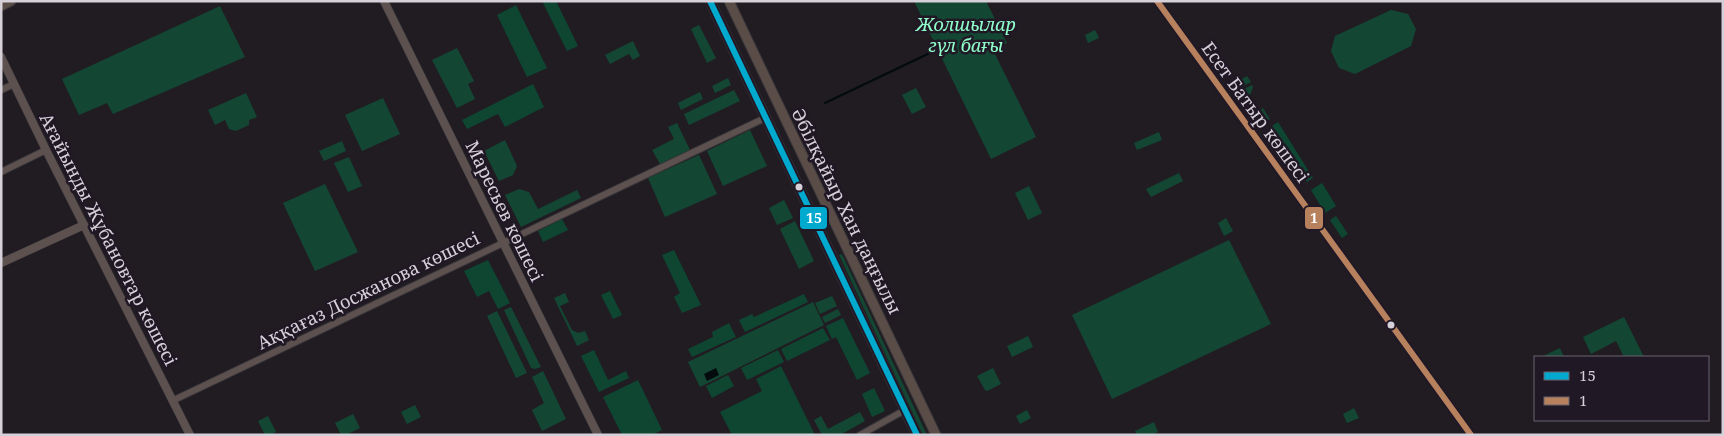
<svg xmlns="http://www.w3.org/2000/svg" width="1724" height="436" font-family="'Noto Serif',serif">
	<rect width="100%" height="100%" fill="#201c22"/>
	<g fill="#134733">
		<polygon points="914,1 986,1 1007,43 993,50 1036,137 991,159"/>
		<polygon points="220,6 245,57 113,114 107,103 79,115 62,79"/>
		<polygon points="1391,10 1408,14 1416,29 1411,46 1355,74 1339,68 1331,51 1335,36"/>
		<polygon points="699,25 716,58 707,63 691,29"/>
		<polygon points="1095,30 1099,38 1088,43 1085,35"/>
		<polygon points="633,41 640,56 633,60 629,54 610,64 605,55"/>
		<polygon points="457,48 474,81 468,84 475,99 457,108 432,60"/>
		<polygon points="1247,76 1251,82 1237,89 1234,83"/>
		<polygon points="728,78 731,85 715,93 712,86"/>
		<polygon points="1252,85 1253,87 1250,95 1245,100 1240,91"/>
		<polygon points="916,88 926,107 912,114 902,95"/>
		<polygon points="734,90 740,101 689,125 684,114"/>
		<polygon points="700,92 703,99 681,110 678,103"/>
		<polygon points="246,93 257,117 249,120 249,125 236,131 229,129 225,120 215,125 208,110"/>
		<polygon points="383,98 400,134 362,151 345,115"/>
		<polygon points="1263,108 1270,119 1262,124 1256,113"/>
		<polygon points="677,123 690,150 660,164 652,150 674,139 668,127"/>
		<polygon points="750,130 767,166 723,186 707,151"/>
		<polygon points="1159,132 1162,140 1137,150 1134,143"/>
		<polygon points="505,140 517,166 513,175 499,181 484,151"/>
		<polygon points="342,141 346,151 324,161 319,151"/>
		<polygon points="699,155 717,194 665,217 648,178"/>
		<polygon points="349,157 362,186 348,192 334,163"/>
		<polygon points="1179,173 1183,181 1151,197 1146,189"/>
		<polygon points="325,184 358,252 315,271 283,203"/>
		<polygon points="1029,186 1042,213 1028,220 1015,193"/>
		<polygon points="519,189 529,192 538,209 577,190 581,198 521,227 505,195"/>
		<polygon points="784,200 793,218 777,225 769,208"/>
		<polygon points="1226,218 1233,231 1224,236 1218,223"/>
		<polygon points="795,221 814,261 799,269 780,229"/>
		<polygon points="1229,240 1271,324 1112,399 1072,315"/>
		<polygon points="842,254 927,435 923,435 839,255"/>
		<polygon points="565,293 569,302 560,306 572,330 578,333 585,331 589,340 577,346 554,298"/>
		<polygon points="832,296 837,306 820,314 815,303"/>
		<polygon points="813,302 824,325 700,387 688,362"/>
		<polygon points="511,307 541,367 535,369 531,368 504,310"/>
		<polygon points="838,309 841,315 825,323 822,317"/>
		<polygon points="497,311 527,373 516,378 487,316"/>
		<polygon points="1624,317 1644,357 1624,357 1616,341 1591,354 1583,337"/>
		<polygon points="1028,336 1033,347 1012,357 1007,346"/>
		<polygon points="1560,348 1564,357 1541,357"/>
		<polygon points="993,368 1001,384 987,391 985,390 977,376"/>
		<polygon points="543,371 566,419 542,431 532,410 544,403 532,377"/>
		<polygon points="415,405 421,417 407,424 401,412"/>
		<polygon points="1354,408 1359,418 1347,423 1343,414"/>
		<polygon points="1027,410 1031,418 1020,424 1016,416"/>
		<polygon points="860,412 865,421 840,435 822,435 814,420 821,416 828,429"/>
		<polygon points="353,414 360,428 346,435 341,435 335,423"/>
		<polygon points="268,416 276,432 270,435 265,435 258,421"/>
		<polygon points="1154,422 1158,432 1152,435 1137,435 1135,431"/>
	</g>
	<g fill="#0e4632">
		<polygon points="542,1 556,1 578,46 567,51"/>
		<polygon points="516,5 547,68 527,77 497,15"/>
		<polygon points="533,84 544,107 505,127 498,114 467,129 462,120"/>
		<polygon points="1278,122 1313,178 1307,182 1268,129"/>
		<polygon points="1322,183 1336,206 1325,213 1311,190"/>
		<polygon points="1336,216 1348,234 1342,238 1330,220"/>
		<polygon points="562,219 568,230 543,242 538,231"/>
		<polygon points="674,250 701,305 682,313 674,297 680,293 662,255"/>
		<polygon points="488,260 510,303 498,309 489,291 477,297 464,271"/>
		<polygon points="610,291 622,315 613,319 601,295"/>
		<polygon points="804,294 808,302 745,332 739,320 752,314 754,317"/>
		<polygon points="843,318 870,373 857,380 836,337 832,339 826,326"/>
		<polygon points="729,323 736,337 692,357 688,349 713,337 712,332"/>
		<polygon points="823,328 830,340 787,361 781,349"/>
		<polygon points="594,350 608,380 626,371 629,378 599,392 581,356"/>
		<polygon points="778,350 784,362 747,380 741,368"/>
		<polygon points="781,366 815,435 732,435 720,412 762,391 756,379"/>
		<polygon points="728,375 734,386 712,398 706,386"/>
		<polygon points="638,380 662,430 652,435 622,435 603,397"/>
		<polygon points="874,388 885,411 872,417 862,394"/>
	</g>
	<polygon fill="#030b0d" points="716,368 719,375 707,381 704,374"/>
	<g fill="none" stroke-linecap="round" stroke-linejoin="round">
		<polyline stroke="#030b0d" stroke-width="2" points="825,103 934,51"/>
		<g stroke="#39363b" stroke-width="8">
			<g id="minor">
				<polyline points="1,90 14,84"/>
				<polyline points="1,172 46,150"/>
				<polyline points="174,400 765,118"/>
				<polyline points="860,435 905,410"/>
			</g>
		</g>
		<g stroke="#39363b" stroke-width="9">
			<g id="tertiary">
				<polyline points="384,1 598,435"/>
				<polyline points="1157,1 1471,435"/>
				<polyline points="1,57 46,150 190,435"/>
				<polyline points="1,263 84,225"/>
			</g>
		</g>
		<g stroke="#39363b" stroke-width="11">
			<g id="secondary">
				<polyline points="710,1 917,435"/>
				<polyline points="729,1 936,435"/>
				<polyline points="1,6 11,1"/>
			</g>
		</g>
		<use href="#minor" stroke="#5c514f" stroke-width="6"/>
		<use href="#tertiary" stroke="#5c514f" stroke-width="8"/>
		<use href="#secondary" stroke="#5a4c47" stroke-width="9"/>
		<g stroke="#211826" stroke-width="10">
			<polyline id="bus-1" points="710,1 917,435"/>
		</g>
		<g stroke="#211826" stroke-width="10">
			<polyline id="bus-2" points="1157,1 1471,435"/>
		</g>
		<use href="#bus-1" stroke="#00a9ce" stroke-width="6"/>
		<use href="#bus-2" stroke="#b6815c" stroke-width="6"/>
	</g>
	<g fill="#d6d0d9" stroke="#211826" stroke-width="2">
		<circle cx="799" cy="187" r="4.5"/>
		<circle cx="1391" cy="325" r="4.5"/>
	</g>
	<g text-anchor="middle" dominant-baseline="central" stroke-width="5" stroke-linejoin="round" paint-order="stroke">
		<g font-size="18" font-style="italic" fill="#90ffcb" stroke="#211826">
			<text x="966" y="24">Жолшылар<tspan x="966" dy="21">гүл бағы</tspan></text>
		</g>
		<g font-size="18" fill="#d6d0d9" stroke="#211826">
			<text transform="translate(1256 112) rotate(54)">Есет Батыр көшесі</text>
			<text transform="translate(505 211) rotate(64)">Маресьев көшесі</text>
			<text transform="translate(847 211) rotate(64)">Әбілқайыр Хан даңғылы</text>
			<text transform="translate(109 239) rotate(63)">Ағайынды Жұбановтар көшесі</text>
			<text transform="translate(368 290) rotate(-26)">Аққағаз Досжанова көшесі</text>
		</g>
	</g>
	<g stroke="#211826" stroke-width="2">
		<rect x="799" y="206" width="29" height="24" rx="5" fill="#00a9ce"/>
		<rect x="1304" y="206" width="20" height="24" rx="5" fill="#b6815c"/>
	</g>
	<g font-size="14" text-anchor="middle" font-weight="bold" fill="#fff">
		<text x="814" y="223">15</text>
		<text x="1314" y="223">1</text>
	</g>
	<rect width="1724" height="436" fill="none" stroke="#d6d0d9" stroke-width="5"/>
	<rect x="1534" y="356" width="175" height="65" fill="#211826" stroke="#69626e"/>
	<rect x="1544" y="372" width="25" height="8" fill="#00a9ce" stroke="#69626e"/>
	<text x="1579" y="381" font-size="15" fill="#d6d0d9">15</text>
	<rect x="1544" y="397" width="25" height="8" fill="#b6815c" stroke="#69626e"/>
	<text x="1579" y="406" font-size="15" fill="#d6d0d9">1</text>
</svg>
